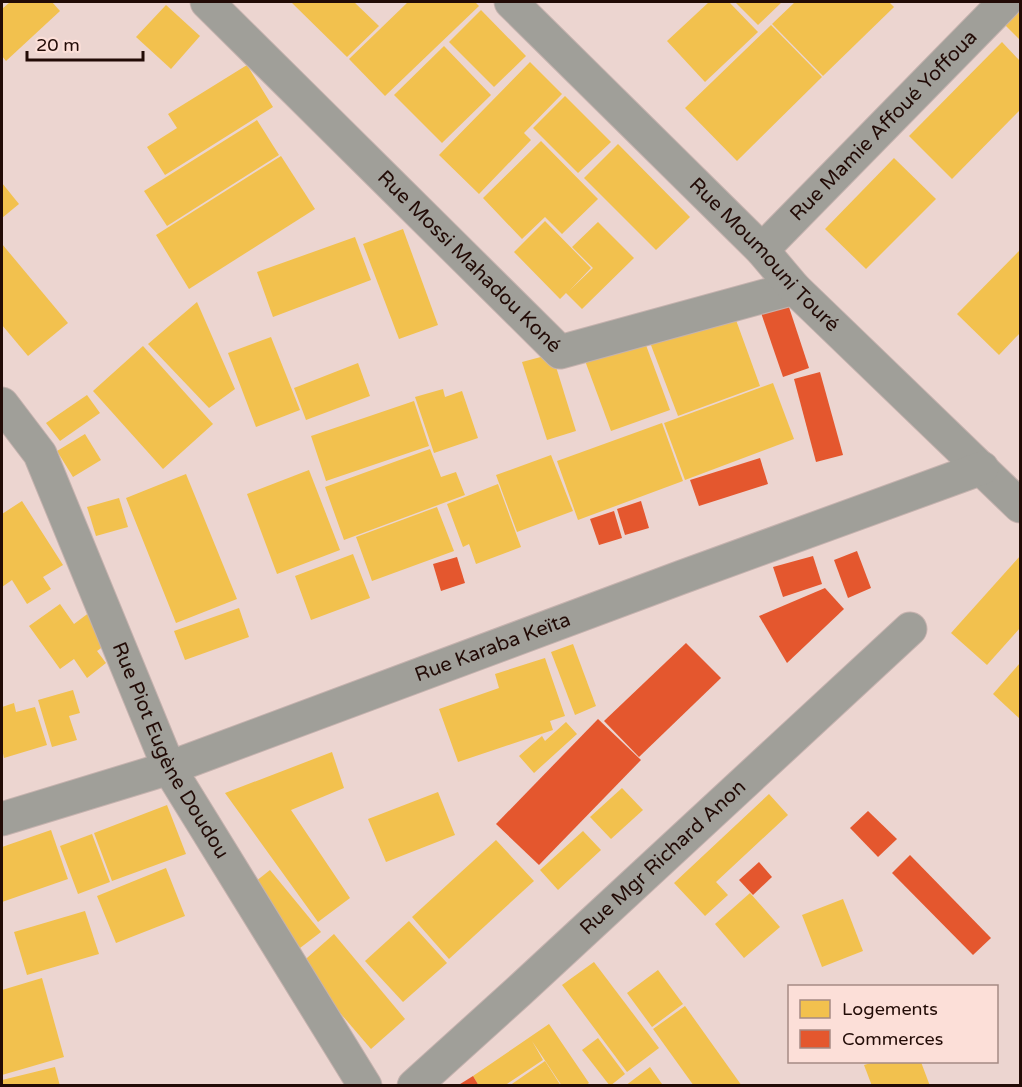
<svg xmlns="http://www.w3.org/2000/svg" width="1022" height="1087" font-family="'Varela Round',sans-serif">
	<rect width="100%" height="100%" fill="#ecd5d0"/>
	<g fill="#f2c14e">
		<polygon points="10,2 52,2 60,11 6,61 2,56 2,9"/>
		<polygon points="291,2 354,2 379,26 347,57"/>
		<polygon points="408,2 475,2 479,6 385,96 349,59"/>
		<polygon points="709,2 729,2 758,32 705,82 667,41"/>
		<polygon points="735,2 782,2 758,25"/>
		<polygon points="795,2 889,2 894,7 823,76 772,24"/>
		<polygon points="1020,2 1020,40 995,15"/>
		<polygon points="166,5 200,36 171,69 136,37"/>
		<polygon points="481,10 526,56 494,87 449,42"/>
		<polygon points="771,25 822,77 737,161 685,108"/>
		<polygon points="1002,42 1020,61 1020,110 952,179 909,136"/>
		<polygon points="444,46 491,95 442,143 394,95"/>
		<polygon points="530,62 562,94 524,133 531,140 479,194 439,155"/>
		<polygon points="247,65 273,107 165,175 147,147 177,128 168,114"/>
		<polygon points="565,96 611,142 578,173 533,128"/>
		<polygon points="257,120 279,155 167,226 144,191"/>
		<polygon points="541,141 598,199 562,234 545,217 522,239 483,198"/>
		<polygon points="618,144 690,217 656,250 584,178"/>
		<polygon points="281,156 315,209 189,289 156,235"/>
		<polygon points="894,158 936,199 866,269 825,229"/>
		<polygon points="2,183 19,204 2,218"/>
		<polygon points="545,221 591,268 569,291 593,268 572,247 598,222 634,258 582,309 566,293 560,299 514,252"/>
		<polygon points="403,229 438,325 399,339 363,244"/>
		<polygon points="355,237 371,280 273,317 257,272"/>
		<polygon points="2,244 68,323 28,356 2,325"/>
		<polygon points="1020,250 1020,333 999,355 957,314"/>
		<polygon points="197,302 235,389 209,408 148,344"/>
		<polygon points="732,309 760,386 678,416 649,340"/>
		<polygon points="271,337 300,410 256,427 228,353"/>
		<polygon points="643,337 670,410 611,431 584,358"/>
		<polygon points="143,346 213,424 163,469 93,391"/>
		<polygon points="552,354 576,431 547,440 522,362"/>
		<polygon points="358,363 370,396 306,420 294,388"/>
		<polygon points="773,383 794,439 685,480 664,423"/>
		<polygon points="443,389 445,397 462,391 478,438 434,453 415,397"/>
		<polygon points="87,395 100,413 60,441 46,423"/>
		<polygon points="414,401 429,446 326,481 311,436"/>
		<polygon points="662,423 683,481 578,520 557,461"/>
		<polygon points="85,434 101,460 73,477 57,451"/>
		<polygon points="430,449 441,477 456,472 465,495 344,540 325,487"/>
		<polygon points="551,455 573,511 517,532 496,475"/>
		<polygon points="309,470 340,550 277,574 247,494"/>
		<polygon points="186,474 237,599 176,623 126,498"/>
		<polygon points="498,484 521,547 476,564 469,544 463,547 447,504"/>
		<polygon points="119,498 128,527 96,536 87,507"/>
		<polygon points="22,501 63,565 43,577 51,589 27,604 12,580 2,587 2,514"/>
		<polygon points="437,507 454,551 372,581 356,537"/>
		<polygon points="353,554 370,598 311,620 295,576"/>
		<polygon points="1020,556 1020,628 987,665 951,633"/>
		<polygon points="60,604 74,624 90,612 111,641 97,651 106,663 87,678 74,659 60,669 29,626"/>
		<polygon points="239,608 249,637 185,660 174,631"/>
		<polygon points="573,644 596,706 575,715 551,652"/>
		<polygon points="545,658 565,716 550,721 553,730 458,762 439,709 499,688 495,674"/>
		<polygon points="1020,663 1020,719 993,694"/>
		<polygon points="73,690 80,713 69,716 77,740 52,747 38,700"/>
		<polygon points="14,703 16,712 35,707 47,745 4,758 2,749 2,707"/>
		<polygon points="566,722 577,734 534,773 519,756 542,736 545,741"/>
		<polygon points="332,752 344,788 291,810 350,898 318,922 225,793"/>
		<polygon points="622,788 643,810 611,839 590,817"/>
		<polygon points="438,792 455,835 386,862 368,819"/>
		<polygon points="769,794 788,815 716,882 728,895 705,916 674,883"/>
		<polygon points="167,805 186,854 112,881 94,833"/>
		<polygon points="51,830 68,879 2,902 2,847"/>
		<polygon points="583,831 601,850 558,890 540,870"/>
		<polygon points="92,834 110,882 78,894 60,846"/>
		<polygon points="496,840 534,881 449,959 412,917"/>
		<polygon points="166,868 185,916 116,943 97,896"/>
		<polygon points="270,870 321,932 300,948 250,886"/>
		<polygon points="750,893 780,927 744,958 715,924"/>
		<polygon points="843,899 863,951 822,967 802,915"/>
		<polygon points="85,911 99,954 27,975 14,932"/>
		<polygon points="409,921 447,963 403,1002 365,961"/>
		<polygon points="334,934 405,1019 371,1049 299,965"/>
		<polygon points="594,962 659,1048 627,1072 562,985"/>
		<polygon points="658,970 683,1004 652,1027 627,993"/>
		<polygon points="42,978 64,1057 2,1075 2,990"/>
		<polygon points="685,1006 742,1086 694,1086 653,1029"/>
		<polygon points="549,1024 589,1083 585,1086 562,1086 532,1041 543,1060 504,1086 479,1086 473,1076"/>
		<polygon points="598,1038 625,1074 610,1086 582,1050"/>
		<polygon points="545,1061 561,1086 509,1086"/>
		<polygon points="874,1062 921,1062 930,1086 872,1086 864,1065"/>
		<polygon points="55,1067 60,1086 2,1086 2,1080"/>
		<polygon points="650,1067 662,1084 659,1086 625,1086"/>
	</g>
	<g fill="#e4572e">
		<polygon points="786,298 809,368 783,377 759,307"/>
		<polygon points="820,372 843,455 816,462 794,379"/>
		<polygon points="760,458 768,484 699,506 690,480"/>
		<polygon points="641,501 649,528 625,535 617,509"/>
		<polygon points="614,511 622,538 599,545 590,519"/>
		<polygon points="857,551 871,588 848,598 834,560"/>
		<polygon points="813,556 822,584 783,597 773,567"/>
		<polygon points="457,557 465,583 441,591 433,564"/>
		<polygon points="825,588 844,609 787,663 759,616"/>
		<polygon points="686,643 721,678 639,757 604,721"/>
		<polygon points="598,719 641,760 539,865 496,824"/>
		<polygon points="868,811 897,839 878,857 850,828"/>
		<polygon points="910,855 991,938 973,955 892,873"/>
		<polygon points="759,862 772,877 753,895 739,880"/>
		<polygon points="473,1076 479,1086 457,1086"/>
	</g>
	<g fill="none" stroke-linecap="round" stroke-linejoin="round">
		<g stroke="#c5b2ae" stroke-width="35">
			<g id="minor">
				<path id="s1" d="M207 2 560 352 794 288"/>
				<path id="s2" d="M511 2 762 250 794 288 1020 506"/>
				<path id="s3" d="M762 250 1005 2"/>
				<path id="s4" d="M2 404 40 454 169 768 365 1086"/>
				<path id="s5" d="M2 819 169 768 682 577 982 468"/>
				<path id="s6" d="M414 1086 519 991 910 629"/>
			</g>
		</g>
		<use href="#minor" stroke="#a09f99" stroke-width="33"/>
	</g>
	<g text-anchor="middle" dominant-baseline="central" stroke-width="6" stroke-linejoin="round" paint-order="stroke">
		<g font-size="20" fill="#220b06" stroke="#fcdfd8">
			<text stroke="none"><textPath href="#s3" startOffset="174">Rue Mamie Affoué Yoffoua</textPath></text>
			<text stroke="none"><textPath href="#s2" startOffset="358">Rue Moumouni Touré</textPath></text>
			<text stroke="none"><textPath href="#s1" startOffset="369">Rue Mossi Mahadou Koné</textPath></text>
			<text stroke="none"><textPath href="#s5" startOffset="520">Rue Karaba Keïta</textPath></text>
			<text stroke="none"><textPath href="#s4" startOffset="387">Rue Piot Eugène Doudou</textPath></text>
			<text stroke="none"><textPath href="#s6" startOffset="338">Rue Mgr Richard Anon</textPath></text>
		</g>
	</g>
	<rect width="1022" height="1087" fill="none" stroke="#220b06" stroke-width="6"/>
	<rect x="788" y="985" width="210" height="78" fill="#fcdfd8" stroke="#a58a84" stroke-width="1.5"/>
	<rect x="800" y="1000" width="30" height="18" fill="#f2c14e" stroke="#a58a84" stroke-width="1.5"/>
	<text x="842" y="1015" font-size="18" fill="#220b06">Logements</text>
	<rect x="800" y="1030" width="30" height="18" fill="#e4572e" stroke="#a58a84" stroke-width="1.5"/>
	<text x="842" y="1045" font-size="18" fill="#220b06">Commerces</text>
	<path d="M27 51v9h116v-9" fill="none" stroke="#220b06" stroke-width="3"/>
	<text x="36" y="51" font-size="18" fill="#220b06" stroke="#fcdfd8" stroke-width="4.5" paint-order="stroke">20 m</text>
</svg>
